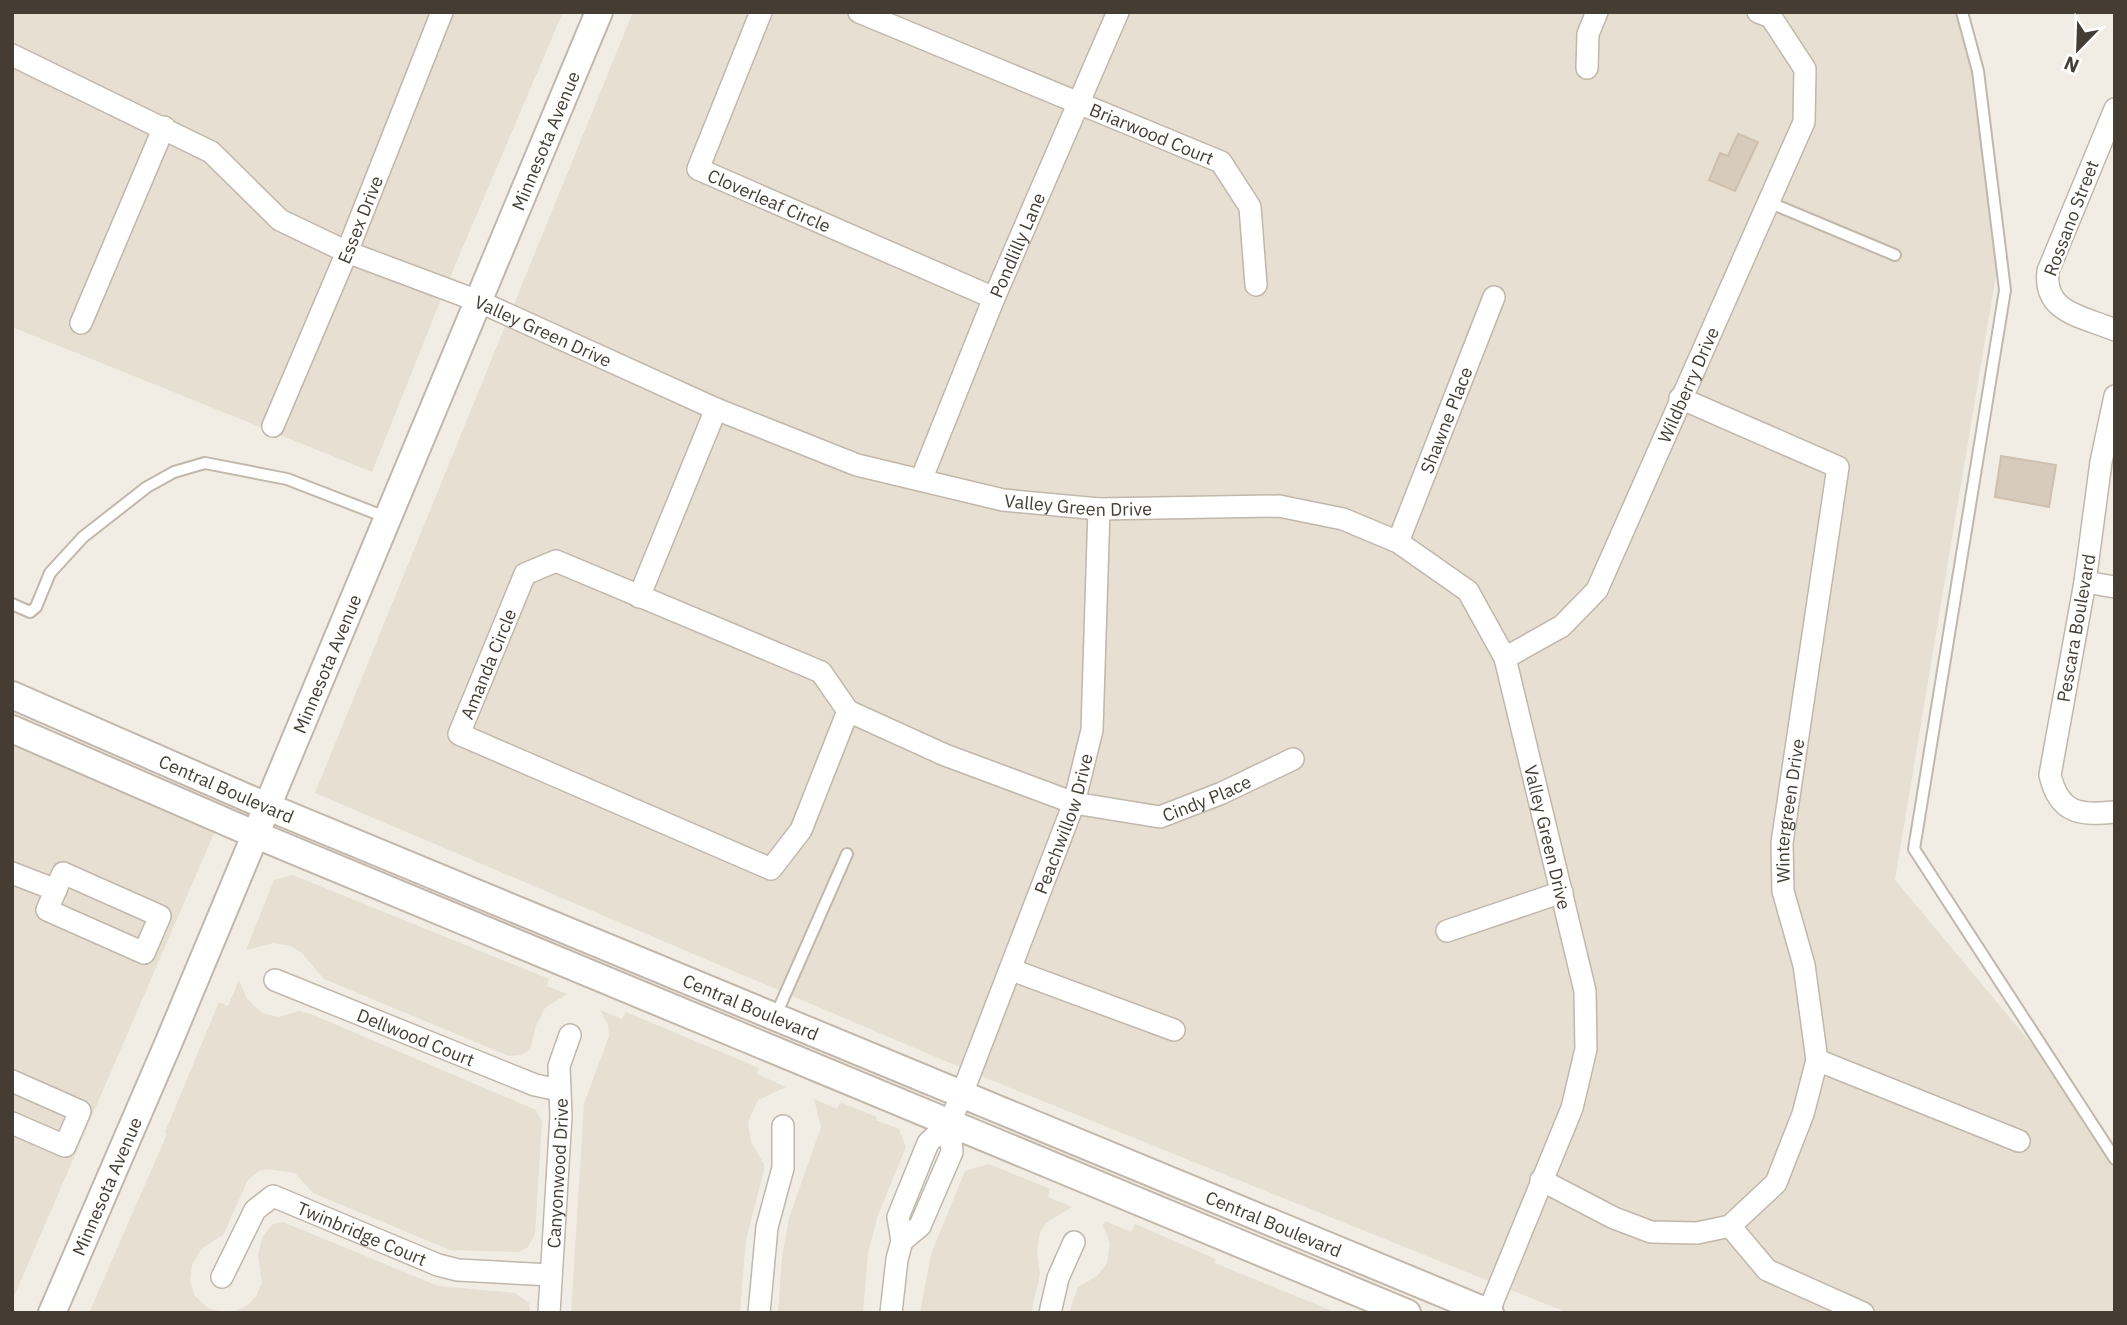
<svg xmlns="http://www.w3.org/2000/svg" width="2127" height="1325" font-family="'IBM Plex Sans',sans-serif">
	<rect width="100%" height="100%" fill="#f2ede4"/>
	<g fill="#e6dfd2">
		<polygon points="12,12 563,12 445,289 372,472 12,327"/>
		<polygon points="633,12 1963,12 2001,245 1895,880 2115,1144 2115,1313 1568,1313 971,1072 315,793"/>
		<polygon points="12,745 215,831 12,1301"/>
		<polygon points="293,875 549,979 547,986 567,994 545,1008 536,1026 530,1050 521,1055 509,1056 324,979 301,952 290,946 273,943 246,950 274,880"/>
		<polygon points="239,980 247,999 262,1013 279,1017 299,1011 311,1014 536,1110 542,1122 535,1234 528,1247 518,1252 450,1250 313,1193 295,1173 267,1169 259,1171 248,1180 223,1235 201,1249 192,1265 190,1281 195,1296 208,1308 227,1313 89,1313 167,1134 165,1132 219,1002 228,1006"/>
		<polygon points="600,1010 622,1019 626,1012 759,1068 757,1074 786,1087 758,1100 748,1122 751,1142 765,1166 746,1240 740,1313 571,1313 584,1104 609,1036 608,1024"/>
		<polygon points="814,1099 837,1109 840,1102 877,1117 876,1120 899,1129 906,1147 878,1215 868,1253 863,1313 778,1313 782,1257 789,1218 821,1127"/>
		<polygon points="989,1164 1050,1189 1048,1197 1072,1207 1046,1223 1040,1233 1037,1252 1040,1274 1031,1313 920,1313 931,1254 965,1171"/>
		<polygon points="1105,1221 1131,1232 1135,1224 1216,1259 1215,1263 1337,1313 1069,1313 1078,1287 1097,1276 1107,1263 1110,1244 1103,1225"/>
		<polygon points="283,1222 438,1286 515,1293 529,1303 530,1313 230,1313 247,1306 256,1296 262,1283 258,1254 263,1236 273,1224"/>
	</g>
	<g fill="#d7cbbd" stroke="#cfbfad" stroke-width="2">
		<polygon points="1738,134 1758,142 1735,191 1709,180 1720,153 1728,156"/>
		<polygon points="2001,456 2056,465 2049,507 1995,497"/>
	</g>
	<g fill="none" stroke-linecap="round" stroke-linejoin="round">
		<g stroke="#c1b7aa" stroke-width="14">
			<g id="service">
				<polyline points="1962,12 1978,71 2005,290 1914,849 2115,1159"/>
				<polyline points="1768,202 1895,255"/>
				<polyline points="12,604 30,612 36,607 50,573 83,537 147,487 174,472 205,463 287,479 388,518"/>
				<polyline points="775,1017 847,854"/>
			</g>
		</g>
		<g stroke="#c1b7aa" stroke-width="24">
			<g id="minor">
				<path id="s1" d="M761 12 698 169 994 298"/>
				<path id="s2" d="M859 12 1221 162 1250 207 1256 285"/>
				<path id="s3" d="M12 55 211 152 280 220 347 252 478 301 716 409 857 465 1003 500 1099 509 1279 506 1343 519 1398 542 1468 591 1505 658 1585 991 1586 1049 1572 1108 1488 1313"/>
				<polyline points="1587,68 1588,34 1597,12"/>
				<path d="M2115 109 2048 271C2043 313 2082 316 2115 330"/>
				<polyline points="81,323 164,127"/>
				<path d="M2115 396 2101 462 2085 582 2050 775C2059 813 2079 816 2115 812"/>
				<path id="s4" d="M273 426 347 252 442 12"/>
				<path id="s5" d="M921 480 994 298 1118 12"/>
				<path id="s6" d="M1398 542 1494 297"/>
				<polyline points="2085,582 2115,587"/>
				<polyline points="639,597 716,409"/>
				<path id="s7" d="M1505 658 1562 626 1597 590 1804 122 1805 69 1771 17 1758 12"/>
				<path id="s8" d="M848 711 801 830 771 869 459 734 525 574 556 561 821 672 848 711 945 755 1074 803 1160 817 1222 793 1293 759"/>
				<polyline points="12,873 56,890"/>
				<polygon points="63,873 160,916 144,953 47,910"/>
				<polyline points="1447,931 1562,892"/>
				<polyline points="1012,970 1174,1030"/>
				<path id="s9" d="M275 980 535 1085 559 1090"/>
				<polyline points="1817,1060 2019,1141"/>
				<polyline points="12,1081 80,1111 65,1146 12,1123"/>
				<path id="s10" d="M1541 1180 1614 1218 1651 1232 1697 1233 1730 1226 1776 1183 1803 1114 1817 1060 1804 965 1783 891 1782 843 1838 467 1680 398"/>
				<polyline points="1730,1226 1767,1270 1863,1313"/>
				<polyline points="902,1241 920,1226 952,1152 950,1122"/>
				<path id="s11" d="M222 1277 255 1210 273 1196 438 1265 458 1270 551 1275"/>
				<path id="s12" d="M549 1313 561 1116 559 1066 570 1035"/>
				<polyline points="759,1313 767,1227 783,1168 783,1126"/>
				<path id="s13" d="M891 1313 897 1259 902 1241 898 1217 928 1143 950 1122 962 1094 1074 803 1092 730 1099 509"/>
				<polyline points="1050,1313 1058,1278 1074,1242"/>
			</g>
		</g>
		<g stroke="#c1b7aa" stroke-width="30">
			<g id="tertiary">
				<path id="s14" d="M12 695 266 806 1490 1313"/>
				<polyline points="12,729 254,834 1407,1313"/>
				<path id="s15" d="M52 1313 168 1044 599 12"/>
			</g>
		</g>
		<use href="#service" stroke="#fff" stroke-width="10"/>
		<use href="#minor" stroke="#fff" stroke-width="21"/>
		<use href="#tertiary" stroke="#fff" stroke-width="26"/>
	</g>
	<g text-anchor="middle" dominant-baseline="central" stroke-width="5" stroke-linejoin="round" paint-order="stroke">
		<g font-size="18" fill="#453d34" stroke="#fff">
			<text stroke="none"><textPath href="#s2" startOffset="317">Briarwood Court</textPath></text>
			<text stroke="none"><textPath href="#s15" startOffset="1272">Minnesota Avenue</textPath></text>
			<text stroke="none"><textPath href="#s1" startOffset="247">Cloverleaf Circle</textPath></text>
			<text transform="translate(2071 218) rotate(-69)">Rossano Street</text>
			<text stroke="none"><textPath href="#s4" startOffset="224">Essex Drive</textPath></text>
			<text stroke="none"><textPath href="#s5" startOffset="254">Pondlilly Lane</textPath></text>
			<text stroke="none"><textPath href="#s3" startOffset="604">Valley Green Drive</textPath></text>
			<text stroke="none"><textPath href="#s7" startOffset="340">Wildberry Drive</textPath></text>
			<text stroke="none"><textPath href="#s6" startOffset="131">Shawne Place</textPath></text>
			<text stroke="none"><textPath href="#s3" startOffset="1171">Valley Green Drive</textPath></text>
			<text transform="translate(2076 628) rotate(-80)">Pescara Boulevard</text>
			<text stroke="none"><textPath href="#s15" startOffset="705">Minnesota Avenue</textPath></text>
			<text stroke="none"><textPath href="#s8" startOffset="593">Amanda Circle</textPath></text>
			<text stroke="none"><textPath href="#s14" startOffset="234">Central Boulevard</textPath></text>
			<text stroke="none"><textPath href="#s8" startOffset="1440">Cindy Place</textPath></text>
			<text stroke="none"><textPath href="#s10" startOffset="648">Wintergreen Drive</textPath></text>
			<text stroke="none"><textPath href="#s13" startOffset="527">Peachwillow Drive</textPath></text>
			<text stroke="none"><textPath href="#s3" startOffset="1843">Valley Green Drive</textPath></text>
			<text stroke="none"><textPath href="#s14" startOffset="802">Central Boulevard</textPath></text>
			<text stroke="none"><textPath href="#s9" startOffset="152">Dellwood Court</textPath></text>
			<text stroke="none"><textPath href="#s12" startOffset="140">Canyonwood Drive</textPath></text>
			<text stroke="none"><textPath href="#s15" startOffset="138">Minnesota Avenue</textPath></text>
			<text stroke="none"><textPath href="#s14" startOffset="1368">Central Boulevard</textPath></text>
			<text stroke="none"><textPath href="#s11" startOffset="194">Twinbridge Court</textPath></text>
		</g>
	</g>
	<rect width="2127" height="1325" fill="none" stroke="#453d34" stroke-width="28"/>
	<g transform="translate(2078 49) rotate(203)" stroke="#ffffff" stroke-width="5" paint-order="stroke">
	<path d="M0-5L12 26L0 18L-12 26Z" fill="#453d34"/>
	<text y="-10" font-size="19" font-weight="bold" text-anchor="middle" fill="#453d34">N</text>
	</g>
</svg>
